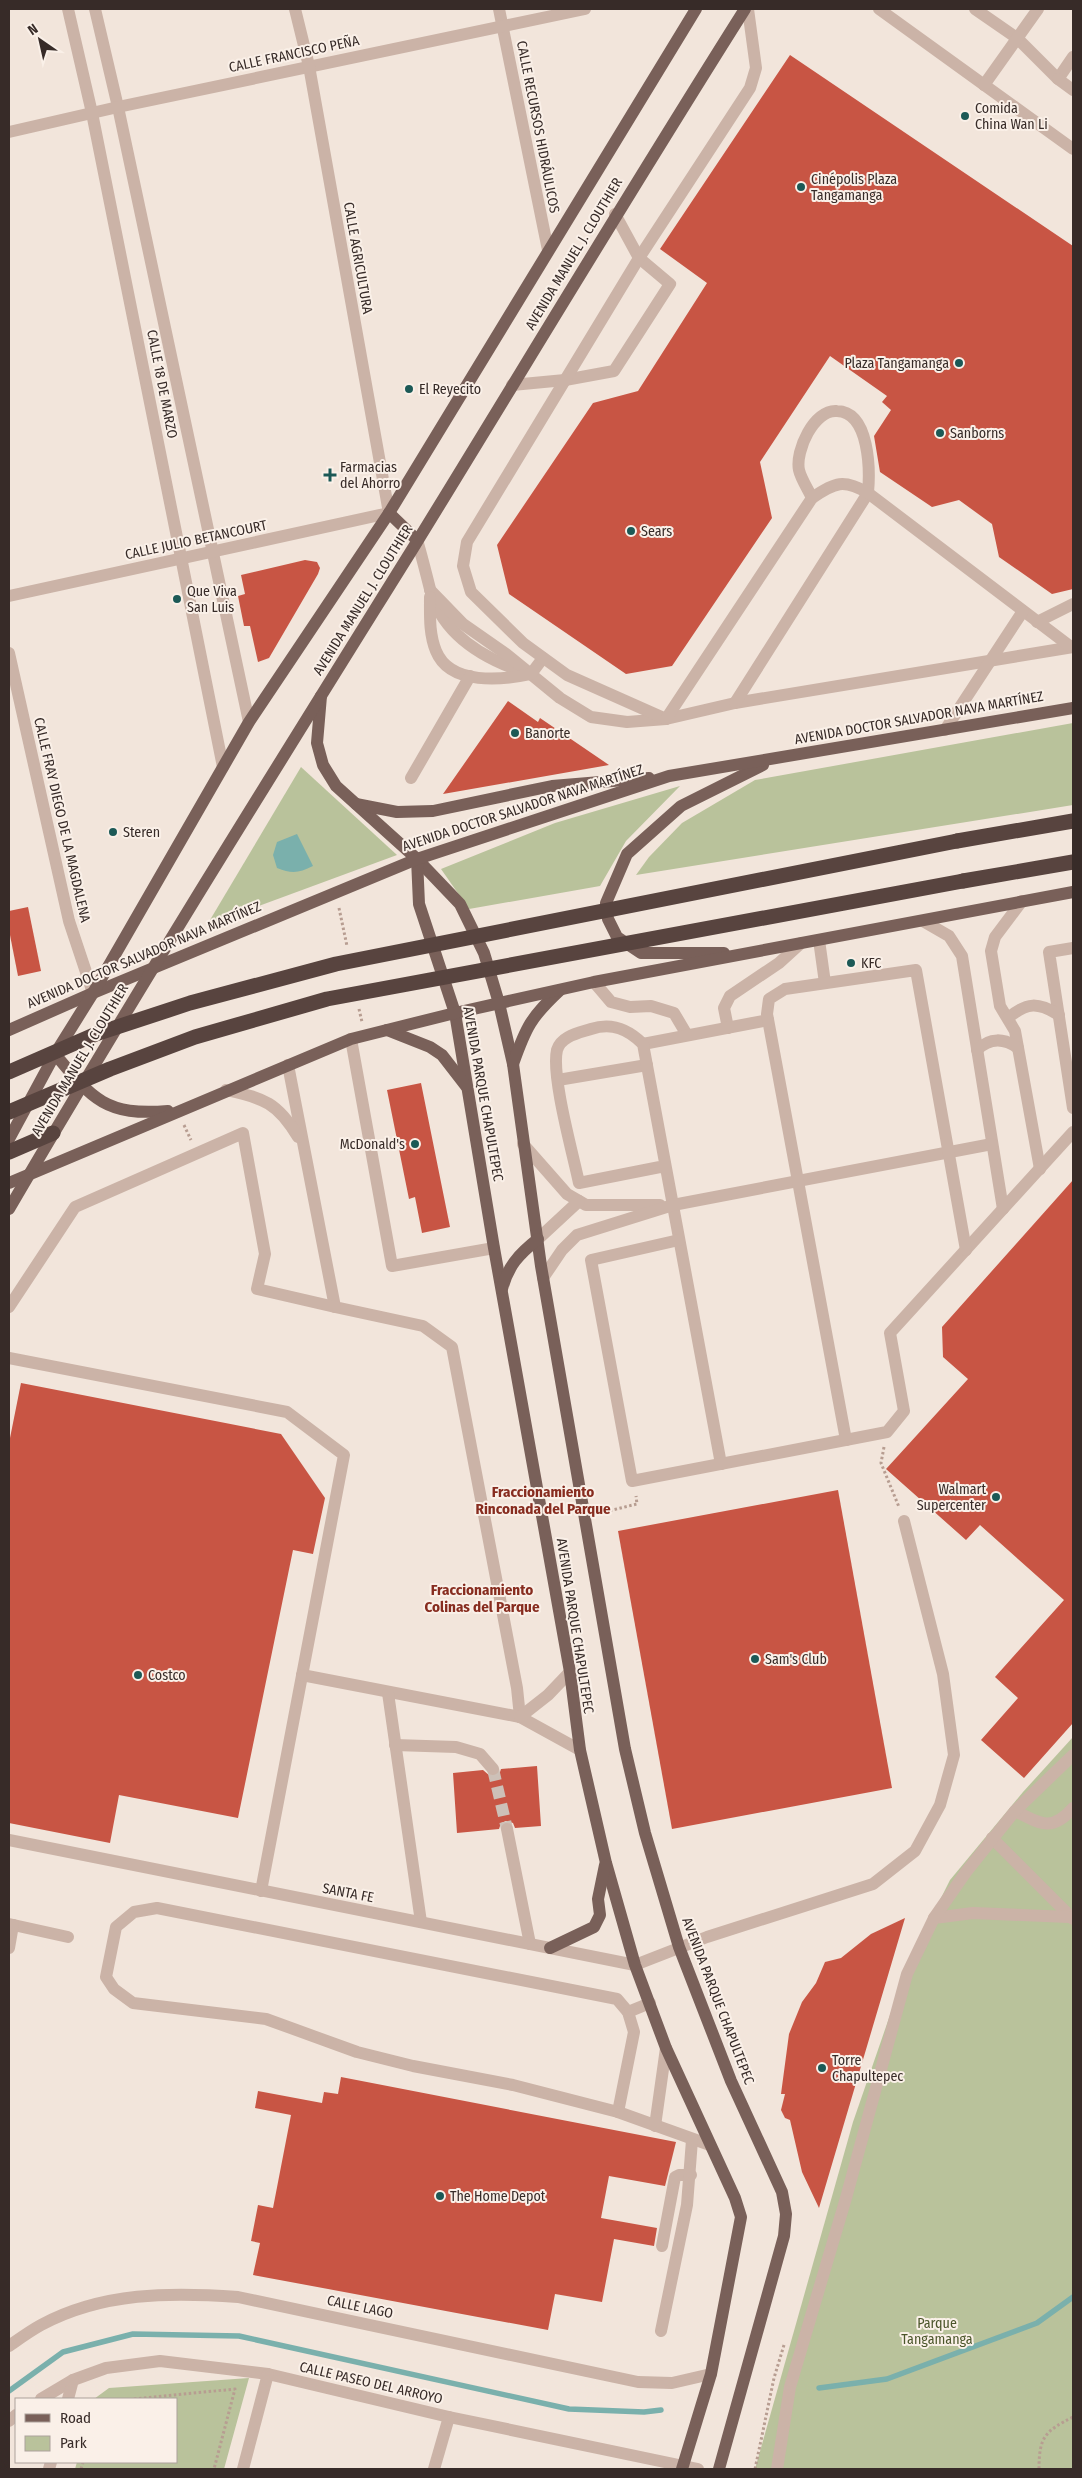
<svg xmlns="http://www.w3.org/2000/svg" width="1082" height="2478" font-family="'Fira Sans Condensed',sans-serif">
	<rect width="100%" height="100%" fill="#f2e5db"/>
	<g fill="#b9c29b">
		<polygon points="1073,723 1073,805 636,875 649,857 682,823 755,780"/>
		<polygon points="301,767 397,855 207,925"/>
		<polygon points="680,786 626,841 600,886 469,909 441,869 555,823"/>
		<polygon points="1073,1737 1073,2469 755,2469 853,2122 907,1966 950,1880 1023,1792"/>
		<polygon points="249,2378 224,2469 75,2469 77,2462 176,2462 176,2399 94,2399 109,2388"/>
	</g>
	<path fill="#7ab0ac" d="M297 834 313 866C299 873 292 874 277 868L273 855 277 842Z"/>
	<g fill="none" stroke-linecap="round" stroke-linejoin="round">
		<g stroke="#7ab0ac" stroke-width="5.5">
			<polyline points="819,2388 887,2379 1037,2323 1073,2297"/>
			<polyline points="9,2391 63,2352 133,2334 239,2336 569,2409 644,2412 661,2410"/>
		</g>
	</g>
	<g fill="#c85544">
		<polygon points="790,55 1073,246 1073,589 1052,594 999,557 992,524 959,500 932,507 880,472 874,436 891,410 882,402 887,396 830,356 760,462 772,518 672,666 626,674 509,594 497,545 593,403 638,391 707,283 660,249"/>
		<polygon points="305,560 317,562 320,568 318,574 269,658 258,662 250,626 244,626 238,596 245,594 241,575"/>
		<polygon points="508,701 538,722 540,718 609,765 443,794"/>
		<polygon points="28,907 41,971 18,976 9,930 9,911"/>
		<polygon points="421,1083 450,1227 422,1233 415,1197 409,1199 387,1090"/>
		<polygon points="1073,1180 1073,1723 1024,1778 981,1740 1018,1698 995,1677 1064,1600 980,1525 966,1540 886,1469 968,1379 943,1357 942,1327"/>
		<polygon points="21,1383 281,1434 325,1498 313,1554 293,1550 238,1818 119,1795 110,1843 9,1823 9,1443"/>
		<polygon points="838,1490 892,1788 672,1829 618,1531"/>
		<polygon points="537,1766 541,1826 515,1828 513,1823 506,1821 501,1823 499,1829 457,1833 453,1773 483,1770 490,1776 494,1777 499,1775 501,1769"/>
		<polygon points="905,1918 819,2208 802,2172 790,2120 785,2118 781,2110 785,2094 781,2094 789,2034 802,2002 816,1983 825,1962 841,1958 871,1934"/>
		<polygon points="341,2077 676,2142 665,2186 609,2176 601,2218 657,2228 654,2246 614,2239 602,2302 555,2294 548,2330 253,2275 260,2243 251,2241 258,2205 273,2208 291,2115 255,2108 258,2091 322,2103 324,2092 338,2094"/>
	</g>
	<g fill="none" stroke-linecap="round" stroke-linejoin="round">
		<polyline stroke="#cdc0b7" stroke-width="12" stroke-dasharray="12 6" stroke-linecap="butt" points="493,1769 507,1829"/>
		<g stroke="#b79d91" stroke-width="3" stroke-dasharray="2.5 2.5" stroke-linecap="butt">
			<polyline points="339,908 347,946"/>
			<polyline points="359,1009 362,1022"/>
			<polyline points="184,1125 191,1140"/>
			<polyline points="884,1447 881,1463 899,1507"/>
			<polyline points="600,1513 637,1504 636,1496"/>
			<polyline points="134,2399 235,2389 214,2469"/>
			<polyline points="81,2469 83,2462"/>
			<polyline points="755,2469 774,2378 784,2345"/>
			<path d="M1039 2469C1039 2437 1045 2431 1073 2417"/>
		</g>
		<g stroke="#cbb3a7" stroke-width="12">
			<polyline points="68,9 92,113 223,767"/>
			<polyline points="95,9 118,107 249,722"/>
			<polyline points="499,9 548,250"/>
			<polyline points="879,9 1073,149"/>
			<polyline points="975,9 1017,38 1058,79 1073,57"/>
			<polyline points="1058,79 1073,90"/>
			<polyline points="984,85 1038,9"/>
			<polyline points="9,132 118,107 585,9"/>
			<polyline points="512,385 565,380 614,371 670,284 639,258 615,214"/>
			<path d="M417 540C422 557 426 573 430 589 442 634 482 658 524 672"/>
			<polyline points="430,590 463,624 506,654 560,698 591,717 627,722 666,719 735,703 1073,647"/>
			<polyline points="9,596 389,513 309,66 295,9"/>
			<path d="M430 597C430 616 429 634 436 651 450 686 503 680 531 674L543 658"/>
			<polyline points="1037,622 1073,604"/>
			<polyline points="9,653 69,921 93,993"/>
			<path d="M735 703 868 493C870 471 870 412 837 411 814 409 795 451 799 470 801 479 808 489 812 498"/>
			<polyline points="666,719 567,675 523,643 471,592 463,566 467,542 639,258 750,88 756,68 748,9"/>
			<path d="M666 719 812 498C835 482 844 479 868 493L1071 647"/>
			<polyline points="945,730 1023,611"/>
			<polyline points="411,778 470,676"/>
			<polyline points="1022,901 995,937 991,951 1000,1006 1015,1031 1040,1169"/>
			<polyline points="923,921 949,936 962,956 1003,1209"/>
			<polyline points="819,940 825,983"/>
			<polyline points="1073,948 1049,952 1073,1108"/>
			<polyline points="594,982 611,1002 630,1007 651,1006 674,1013 687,1035"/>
			<path d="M1008 1018C1027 1002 1038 1002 1059 1015"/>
			<polyline points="728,1028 724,1008 730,996 779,963 801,943"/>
			<polyline points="351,1039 392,1266 494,1248"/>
			<polyline points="643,1044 768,1020"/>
			<path d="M977 1050C990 1037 1004 1038 1018 1048"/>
			<polyline points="288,1065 335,1307 423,1326 452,1347 517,1688 520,1717"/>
			<polyline points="558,1080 647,1065"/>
			<path d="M226 1090C264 1098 278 1103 298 1137"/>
			<polyline points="523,1144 567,1194 586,1205 660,1205"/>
			<path d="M665 1166 579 1183C573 1154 551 1076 557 1050 561 1036 579 1033 591 1029 612 1022 628 1029 643 1044L721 1464"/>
			<polyline points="538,1239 579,1201"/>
			<polyline points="679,1240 591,1260 632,1481 887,1432 904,1411 890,1333 1073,1132"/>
			<polyline points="543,1278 562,1250 577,1235 673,1205 992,1144"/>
			<polyline points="9,1307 75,1207 243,1133 265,1254 257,1289 335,1307"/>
			<polyline points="9,1358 287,1412 344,1455 261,1891"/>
			<polyline points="846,1440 767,1014 769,999 785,989 916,970 966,1250"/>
			<polyline points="302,1675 520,1717 580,1750"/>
			<polyline points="388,1693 421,1922"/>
			<polyline points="520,1717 548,1695 570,1672"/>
			<polyline points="395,1745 456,1747 480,1754 493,1769"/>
			<path d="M1015 1811C1041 1824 1052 1832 1073 1808"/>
			<polyline points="507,1829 530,1944"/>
			<polyline points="992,1838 1073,1919"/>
			<polyline points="9,1840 635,1965 707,1937 873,1884 915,1851 940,1805 954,1755 943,1674 904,1521"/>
			<polygon points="157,1908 617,1999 628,2012 634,2032 618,2112 513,2085 413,2066 357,2052 266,2019 133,2003 114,1989 106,1977 116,1927 134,1912"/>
			<polyline points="934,1918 973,1913 1069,1917"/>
			<polyline points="9,1924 68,1937"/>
			<polyline points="9,1948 13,1925"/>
			<polyline points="628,2012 650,2003"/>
			<polyline points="618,2112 710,2145"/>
			<polyline points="655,2126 666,2048"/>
			<polyline points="662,2246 675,2177 679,2175 691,2175"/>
			<polyline points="661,2331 687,2205 692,2140"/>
			<path d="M9 2346C19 2339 30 2331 41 2325 102 2292 171 2292 238 2297L638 2382 672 2383 711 2374"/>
			<polyline points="41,2399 73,2380 106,2368 160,2361 268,2374 449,2417 698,2469"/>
			<polyline points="68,2399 73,2380"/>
			<polyline points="9,2421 16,2415"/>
			<polyline points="49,2469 51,2462"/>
			<polyline points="243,2469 268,2374"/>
			<polyline points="434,2469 449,2417"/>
			<polyline points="777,2469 790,2387 846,2198 907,1974 934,1918 966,1872 1015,1811 1073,1755"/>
		</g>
		<g stroke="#796059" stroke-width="12">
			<polyline points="389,513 417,540"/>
			<polyline points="321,696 317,743 323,765 336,786 417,859 460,904 484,953 499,1003 513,1064 541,1266 625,1749 645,1833 679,1947 731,2081 782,2192 786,2214 784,2236 719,2469"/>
			<polyline points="356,804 397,812 433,811 552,786 649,778"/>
			<polyline points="417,859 419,904 455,1013 494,1248 570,1672 580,1750 606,1863 635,1965 666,2048 735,2198 741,2217 711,2374 682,2469"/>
			<polyline points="724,953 641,953 617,937 608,919 606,903 627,854 681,806 763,765"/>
			<polyline points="9,1030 93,993 417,859 669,776 1073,708"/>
			<polyline points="387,1030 430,1047 442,1055 466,1086"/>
			<path d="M55 1054C93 1100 106 1116 168 1111"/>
			<path d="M513 1064C526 1027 531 1017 560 990"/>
			<polyline points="9,1139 55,1054 93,993 249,722 389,513 696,9"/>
			<polyline points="9,1183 351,1039 455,1013 594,982 1073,892"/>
			<path d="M9 1209C140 985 278 765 415 545 525 366 633 186 745 9"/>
			<path d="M502 1289C508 1266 519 1254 538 1239"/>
			<polyline points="550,1948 594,1927 600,1915 598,1899 605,1865"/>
		</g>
		<g stroke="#58443f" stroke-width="15">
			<polyline points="957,841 1073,821"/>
			<polyline points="963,881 1073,862"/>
			<polyline points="9,1152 53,1133"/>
		</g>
		<g stroke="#58443f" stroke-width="15">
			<polyline points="9,1072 96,1034 190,1003 336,964 957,841"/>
			<polyline points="9,1112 110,1069 195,1037 327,999 963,881"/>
		</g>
	</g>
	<g fill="#1c5956" stroke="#faf0e8" stroke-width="2">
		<circle cx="965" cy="116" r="5"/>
		<circle cx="801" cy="187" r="5"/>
		<circle cx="959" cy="363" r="5"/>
		<circle cx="409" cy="389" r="5"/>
		<circle cx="940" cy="433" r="5"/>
		<path d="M327.5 467.5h5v5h5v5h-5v5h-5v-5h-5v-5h5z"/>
		<circle cx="631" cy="531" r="5"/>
		<circle cx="177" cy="599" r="5"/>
		<circle cx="515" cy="733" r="5"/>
		<circle cx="113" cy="832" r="5"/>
		<circle cx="851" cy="963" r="5"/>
		<circle cx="415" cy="1144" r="5"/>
		<circle cx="996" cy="1497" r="5"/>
		<circle cx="755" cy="1659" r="5"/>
		<circle cx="138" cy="1675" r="5"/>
		<circle cx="822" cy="2068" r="5"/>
		<circle cx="440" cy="2196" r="5"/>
	</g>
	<g text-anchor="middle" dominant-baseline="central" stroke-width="4" stroke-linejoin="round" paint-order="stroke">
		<g font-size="14" fill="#372b28" stroke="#faf0e8">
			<text transform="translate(294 54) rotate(-12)">CALLE FRANCISCO PEÑA</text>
			<text transform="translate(538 127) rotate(79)">CALLE RECURSOS HIDRÁULICOS</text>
			<text transform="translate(574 254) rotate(-59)">AVENIDA MANUEL J. CLOUTHIER</text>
			<text transform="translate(358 258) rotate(80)">CALLE AGRICULTURA</text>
			<text transform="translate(162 384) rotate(79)">CALLE 18 DE MARZO</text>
			<text transform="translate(196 540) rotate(-12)">CALLE JULIO BETANCOURT</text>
			<text transform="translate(363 600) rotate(-58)">AVENIDA MANUEL J. CLOUTHIER</text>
			<text transform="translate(919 718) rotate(-10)">AVENIDA DOCTOR SALVADOR NAVA MARTÍNEZ</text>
			<text transform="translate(523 808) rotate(-18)">AVENIDA DOCTOR SALVADOR NAVA MARTÍNEZ</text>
			<text transform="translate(62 820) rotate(77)">CALLE FRAY DIEGO DE LA MAGDALENA</text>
			<text transform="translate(144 955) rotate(-23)">AVENIDA DOCTOR SALVADOR NAVA MARTÍNEZ</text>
			<text transform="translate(80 1060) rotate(-59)">AVENIDA MANUEL J. CLOUTHIER</text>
			<text transform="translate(483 1094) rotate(80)">AVENIDA PARQUE CHAPULTEPEC</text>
			<text transform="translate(575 1626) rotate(81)">AVENIDA PARQUE CHAPULTEPEC</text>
			<text transform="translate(348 1893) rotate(11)">SANTA FE</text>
			<text transform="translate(718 2001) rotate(69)">AVENIDA PARQUE CHAPULTEPEC</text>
			<text transform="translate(360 2307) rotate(12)">CALLE LAGO</text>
			<text transform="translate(371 2383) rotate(13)">CALLE PASEO DEL ARROYO</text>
		</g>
		<g font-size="14" fill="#372b28" stroke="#faf0e8" text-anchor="start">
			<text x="975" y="108">Comida<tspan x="975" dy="16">China Wan Li</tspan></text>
			<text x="811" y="179">Cinépolis Plaza<tspan x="811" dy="16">Tangamanga</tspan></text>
			<text x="949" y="363" text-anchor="end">Plaza Tangamanga</text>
			<text x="419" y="389">El Reyecito</text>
			<text x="950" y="433">Sanborns</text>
			<text x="340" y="467">Farmacias<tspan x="340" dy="16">del Ahorro</tspan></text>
			<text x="641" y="531">Sears</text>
			<text x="187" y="591">Que Viva<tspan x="187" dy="16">San Luis</tspan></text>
			<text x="525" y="733">Banorte</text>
			<text x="123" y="832">Steren</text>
			<text x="861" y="963">KFC</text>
			<text x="405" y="1144" text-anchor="end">McDonald's</text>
			<text x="986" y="1489" text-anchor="end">Walmart<tspan x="986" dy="16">Supercenter</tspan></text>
			<text x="765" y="1659">Sam's Club</text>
			<text x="148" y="1675">Costco</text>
			<text x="832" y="2060">Torre<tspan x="832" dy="16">Chapultepec</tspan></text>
			<text x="450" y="2196">The Home Depot</text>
		</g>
		<g font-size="14" fill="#4b562b" stroke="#faf0e8">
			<text x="937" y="2323">Parque<tspan x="937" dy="16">Tangamanga</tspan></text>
		</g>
		<g font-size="15" font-weight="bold" fill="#872c1f" stroke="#faf0e8">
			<text x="543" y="1492">Fraccionamiento<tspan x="543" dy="17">Rinconada del Parque</tspan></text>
			<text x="482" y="1590">Fraccionamiento<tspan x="482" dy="17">Colinas del Parque</tspan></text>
		</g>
	</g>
	<rect width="1082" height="2478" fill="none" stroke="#372b28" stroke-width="20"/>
	<rect x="15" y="2398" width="162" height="65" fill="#faf0e8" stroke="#aca19b"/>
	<rect x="25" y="2414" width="25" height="8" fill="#796059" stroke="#aca19b"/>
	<text x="60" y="2423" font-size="15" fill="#372b28">Road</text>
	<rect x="25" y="2436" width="25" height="15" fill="#b9c29b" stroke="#aca19b"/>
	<text x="60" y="2448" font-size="15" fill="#372b28">Park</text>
	<g transform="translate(40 40) rotate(326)" stroke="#faf0e8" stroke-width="4" paint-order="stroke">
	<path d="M0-4L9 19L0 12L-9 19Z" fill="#372b28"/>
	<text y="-8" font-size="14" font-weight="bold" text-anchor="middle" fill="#372b28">N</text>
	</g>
</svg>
